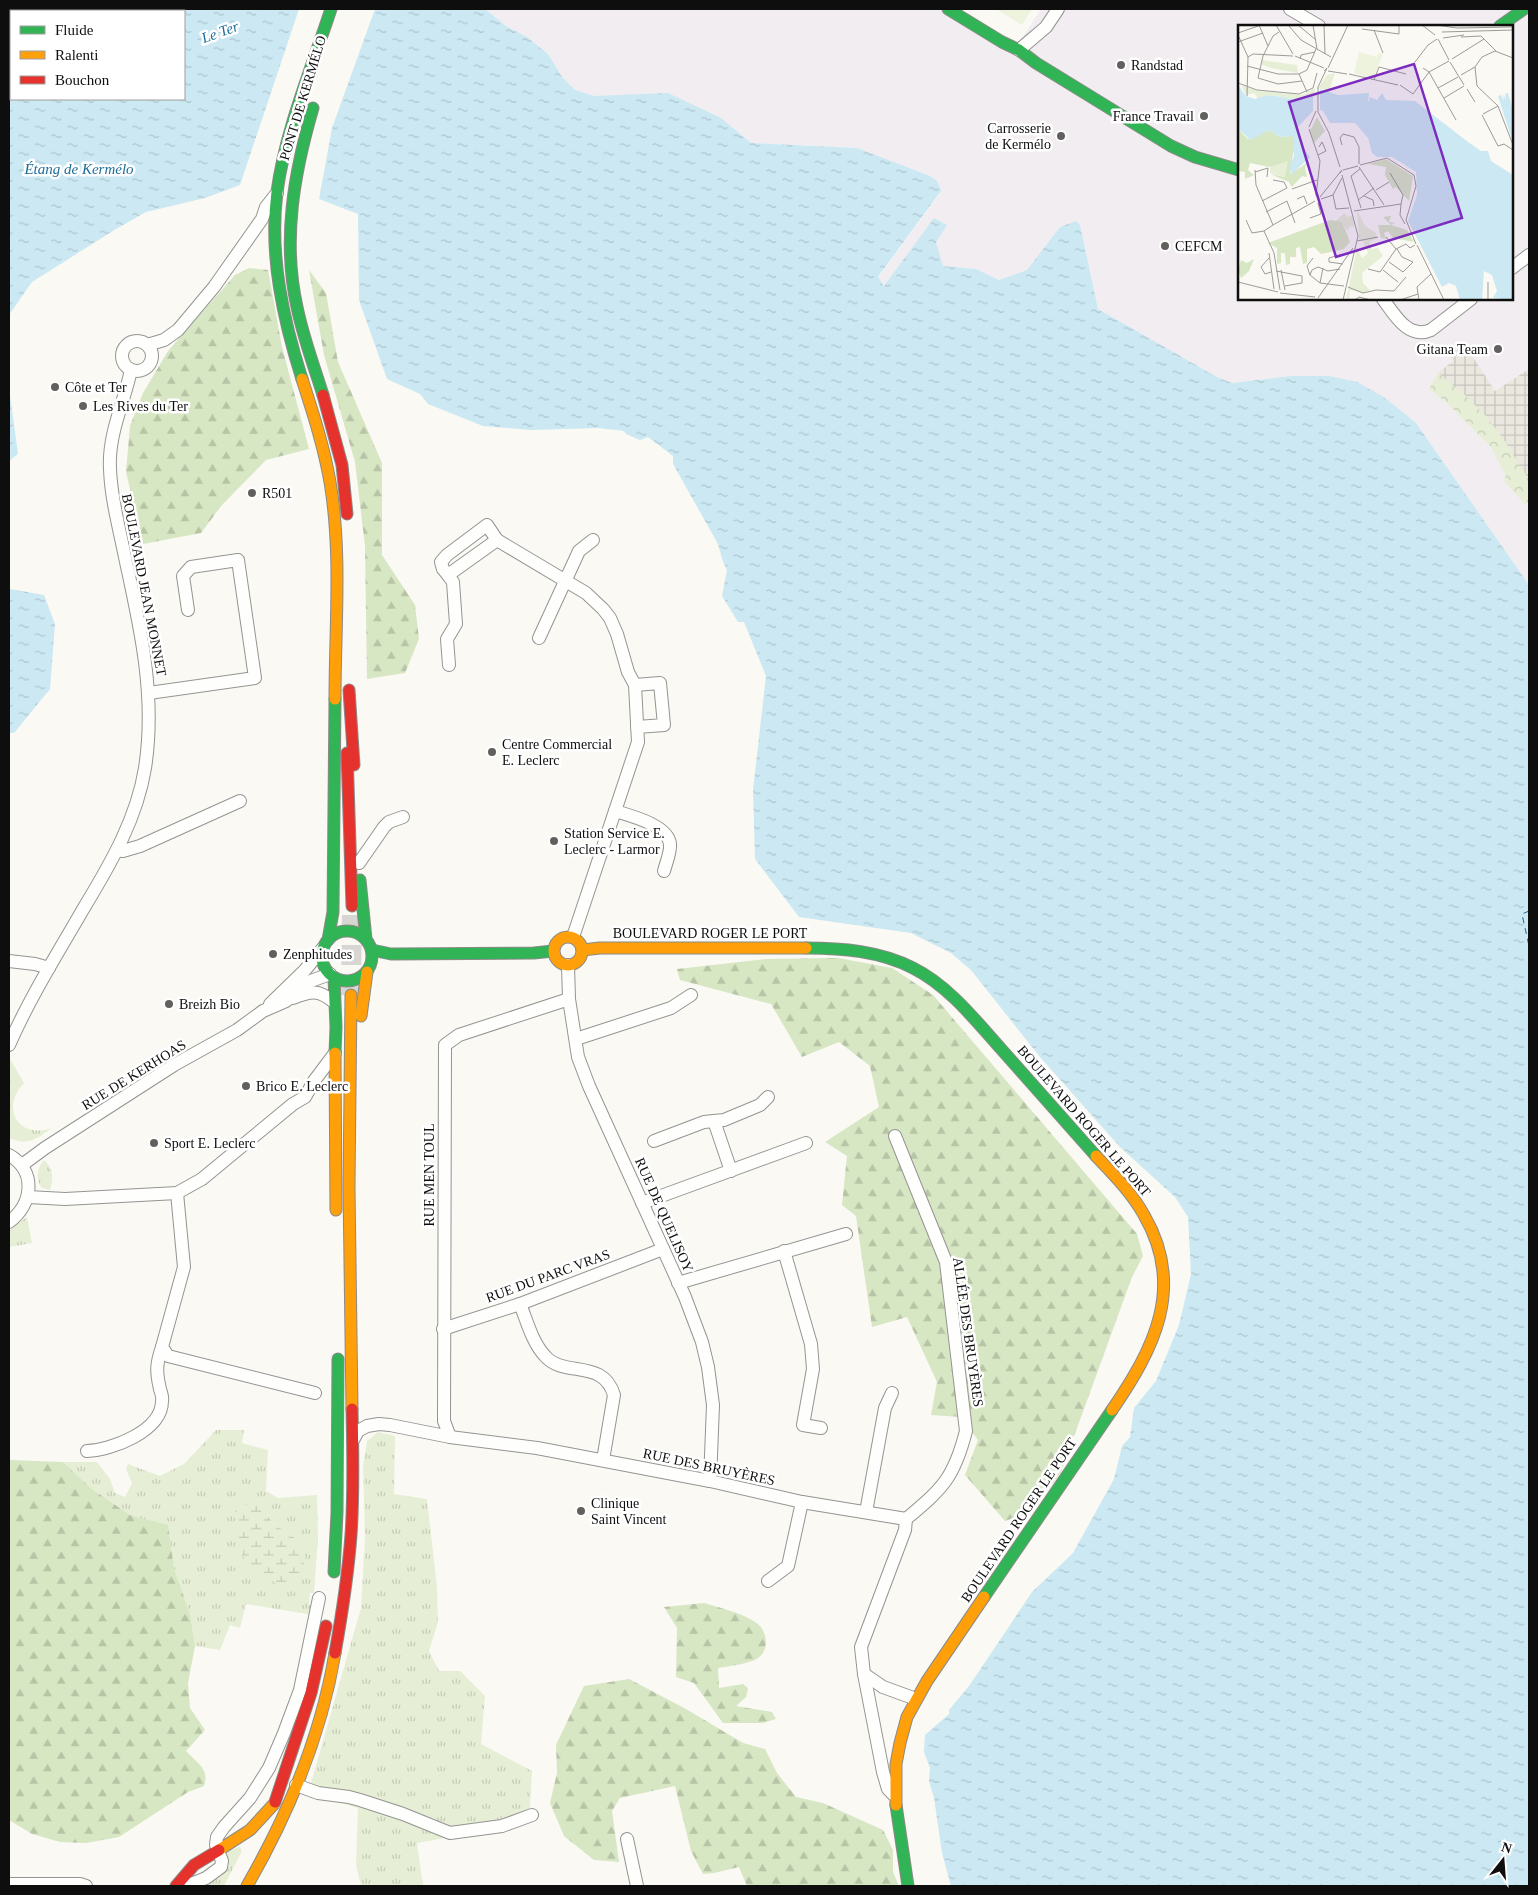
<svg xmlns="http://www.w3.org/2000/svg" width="1538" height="1895" font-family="'Times New Roman',serif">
	<defs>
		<pattern id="grass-tufts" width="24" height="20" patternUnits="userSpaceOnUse" patternTransform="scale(1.25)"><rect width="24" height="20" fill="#e6efd5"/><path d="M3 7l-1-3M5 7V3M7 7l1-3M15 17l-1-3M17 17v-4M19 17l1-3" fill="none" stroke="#c4ccb6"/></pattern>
		<pattern id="forest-firs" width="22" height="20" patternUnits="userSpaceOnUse" patternTransform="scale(1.25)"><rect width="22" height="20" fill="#d7e6c3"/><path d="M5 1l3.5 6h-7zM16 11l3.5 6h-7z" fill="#b7c4a6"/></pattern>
		<pattern id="wetland-marsh" width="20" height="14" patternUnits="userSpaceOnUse" patternTransform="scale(1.25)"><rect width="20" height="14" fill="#e6efd5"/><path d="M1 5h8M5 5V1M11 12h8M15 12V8" fill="none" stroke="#c4ccb6"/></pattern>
		<pattern id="park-crowns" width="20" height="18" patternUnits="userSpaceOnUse" patternTransform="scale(1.25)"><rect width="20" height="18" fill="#e6efd5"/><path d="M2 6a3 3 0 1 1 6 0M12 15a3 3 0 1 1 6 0" fill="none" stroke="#c4ccb6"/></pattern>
		<pattern id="plaza-grid" width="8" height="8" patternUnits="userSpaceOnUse" patternTransform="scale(1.25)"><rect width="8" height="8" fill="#eae7df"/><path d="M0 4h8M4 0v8" fill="none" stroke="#c8c5be"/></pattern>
		<pattern id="water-ripples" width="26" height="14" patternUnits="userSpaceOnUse" patternTransform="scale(1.25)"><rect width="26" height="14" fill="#cbe8f3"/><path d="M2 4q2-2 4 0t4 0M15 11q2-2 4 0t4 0" fill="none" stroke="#adc6cf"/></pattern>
	</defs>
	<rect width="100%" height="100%" fill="#faf9f4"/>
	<path fill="#f1edf0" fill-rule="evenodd" d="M485 9H947L1017 46 1041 9H1529V585L1416 423 1291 376 1232 383 1217 377 1098 309 1080 225 1060 227 1027 270 999 280 976 269 943 266 936 242 934 218 885 286 878 278 941 192 857 148 751 143 721 118 707 112 594 96 575 90 562 77 548 54 527 37 506 26ZM1239 26H1512V299H1239Z"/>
	<g fill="url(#grass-tufts)" fill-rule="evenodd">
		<path d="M10 1059 24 1083C0 1107 18 1140 52 1128 37 1139 27 1146 9 1138Z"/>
		<path d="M44 1160C53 1168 54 1178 50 1190L42 1188C35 1180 37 1167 44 1160Z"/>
		<polygon points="27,1217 32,1243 9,1247 9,1230"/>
		<path d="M216 1430H244L242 1443 268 1450 266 1491 278 1498 317 1495 318 1538 314 1593H310L309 1605 313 1607V1615L246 1604 240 1628 230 1625 220 1650 195 1646 190 1614 174 1568 168 1526 130 1515 92 1489 63 1462H97L110 1479 115 1493 125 1497 132 1483 126 1469 128 1464 160 1476 184 1464ZM267 1514 274 1524 295 1538 243 1557 240 1541Z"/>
		<polygon points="378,1432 395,1436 394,1494 427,1499 437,1587 438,1622 429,1651 439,1671 460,1671 485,1696 481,1744 532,1771 529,1823 417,1843 423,1886 361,1886 356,1865 358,1808 330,1800 311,1783 361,1608 365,1537 363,1465 367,1441"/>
		<polygon points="240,1847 242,1851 224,1886 198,1886 222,1876 229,1866 224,1852"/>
	</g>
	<g fill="url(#forest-firs)">
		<polygon points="249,268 268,270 282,347 309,449 266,460 222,505 201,533 143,544 126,472 130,426 143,393 168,351 235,275"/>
		<polygon points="309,270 326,293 338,362 382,463 382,555 415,605 419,639 405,673 367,679 365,546 355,462 324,355"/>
		<polygon points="838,958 892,968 933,995 1137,1234 1143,1256 1132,1277 1061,1472 1031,1512 1005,1521 965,1475 978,1440 961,1417 931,1415 937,1382 907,1317 872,1327 856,1216 842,1205 847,1156 825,1142 879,1107 870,1066 839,1042 802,1057 771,1004 680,980 677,969 766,959"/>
		<path d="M9 1460 63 1462 92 1489 130 1515 168 1525 174 1568 190 1614 195 1646 188 1683 190 1708 205 1730 186 1751C197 1763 210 1769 204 1786L188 1792 119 1837 86 1843 60 1842 32 1834 9 1820Z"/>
		<path d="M704 1603C720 1608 740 1612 755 1622 769 1630 771 1655 752 1661 741 1665 729 1666 718 1668L719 1688 743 1684 748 1688 746 1697 736 1706 772 1712 776 1719 763 1723H723L694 1683 676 1677 677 1628 664 1607Z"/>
		<polygon points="629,1679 686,1709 743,1743 765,1749 777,1773 796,1797 823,1803 883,1830 893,1850 893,1872 899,1886 747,1886 739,1867 714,1873 703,1874 691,1851 675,1786 620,1798 612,1811 619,1862 594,1860 564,1836 550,1803 557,1773 556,1745 584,1686"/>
	</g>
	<polygon fill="url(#wetland-marsh)" points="251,1504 261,1507 274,1524 295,1538 306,1558 298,1579 282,1587 262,1575 243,1557 235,1519 235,1506"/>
	<polygon fill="url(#park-crowns)" points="1438,373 1464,394 1486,416 1504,440 1529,480 1529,501 1525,504 1503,480 1506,476 1491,447 1446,402 1429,389"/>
	<polygon fill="#eef3de" points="996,9 1032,9 1022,25"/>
	<polygon fill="url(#plaza-grid)" points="1463,342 1495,391 1529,369 1529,480 1504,440 1486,416 1464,394 1438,373 1453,361 1447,353"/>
	<g fill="url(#water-ripples)">
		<polygon points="9,9 122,9 125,11 11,11 11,99 184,99 184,11 152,11 163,9 299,9 240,185 205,198 146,212 116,229 32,282 9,315"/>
		<path d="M375 9H485L506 26 527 37 548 54 562 77 575 90 594 96 668 93 721 118 751 143 857 148 930 176 937 181 941 191 878 277 884 286 934 218 947 225 936 242 943 266 976 269 999 280 1027 270 1060 227 1076 221 1080 225 1098 309 1217 377 1232 383 1291 376H1329L1357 382 1385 398 1416 423 1529 585V1886H951L942 1853 934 1798 929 1781 930 1768 924 1752 925 1735 949 1714V1710L969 1686 1032 1592 1073 1553 1114 1479 1122 1446 1130 1437 1134 1408 1156 1381 1179 1325 1191 1274 1188 1217 1175 1197 1120 1147 1040 1057 971 970 951 953 911 933 799 917 755 859 753 790 766 676 744 622H738L722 596 727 570 723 562 718 544 673 464V456L648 437 640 440 626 434 624 431C615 429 608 430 599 428L531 430 483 426 428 404 420 394 387 379 359 300 358 214 319 199 332 128Z"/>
		<polygon points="9,388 18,454 9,461"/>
		<polygon points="9,586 10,589 44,595 55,624 50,689 14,733 9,733"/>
	</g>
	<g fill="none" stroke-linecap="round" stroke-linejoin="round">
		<polyline stroke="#1e6d99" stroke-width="1" stroke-dasharray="6 5" stroke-linecap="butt" points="1529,911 1522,914 1529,946"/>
		<polyline stroke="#d7d6d2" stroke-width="20" stroke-dasharray="20 10" stroke-linecap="butt" points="351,995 352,906"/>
		<g stroke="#949492" stroke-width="14">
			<g id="street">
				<polyline points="1290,9 1319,26"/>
				<polyline points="1019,50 1046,27 1058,9"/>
				<polyline points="1512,268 1529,255"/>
				<path d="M1383 299C1394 314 1408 340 1431 330L1471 299"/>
				<circle cx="137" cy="356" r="15"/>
				<polyline points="147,345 164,340 178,330 214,287 262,219 266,207 277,193"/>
				<polyline points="448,575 443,569 441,562 447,555 487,525 497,540"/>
				<polyline points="539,638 579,551 593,540"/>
				<polyline points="449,665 447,639 456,624 453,582 448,575 497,540 586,593 603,609 610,618 617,634 628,672 635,685 638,742 573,937"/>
				<polyline points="635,685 660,683 664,725 637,727"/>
				<polyline points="149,693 255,678 238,560 191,567 183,576 188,610"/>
				<path d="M615 811C631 816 668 825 670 844 671 852 666 863 664 871"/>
				<polyline points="117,850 123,851 140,846 240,801"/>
				<polyline points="359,863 384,827 389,822 403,817"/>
				<polyline points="9,961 35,964 49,968"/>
				<polyline points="568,965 569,999 578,1057 589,1086 685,1297 702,1342 708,1367 713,1405 710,1481"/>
				<path d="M293 998C311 991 318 989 334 1002"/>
				<polyline points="270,1004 305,970 323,948"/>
				<polyline points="576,1039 671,1008 691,995"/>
				<path d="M9 1045C30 997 59 951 85 906 111 863 137 818 145 768 156 698 141 630 126 562 120 531 111 500 110 469 108 434 124 403 131 370"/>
				<polyline points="714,1121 731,1171"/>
				<path d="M895 1136 946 1262 966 1431C954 1478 943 1488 906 1519"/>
				<polyline points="654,1141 704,1122 724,1120 760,1105 768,1097"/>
				<path d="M9 1155C37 1171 33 1204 9 1222"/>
				<polyline points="22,1165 45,1148 174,1065 237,1030 263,1011 286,1001 308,982 330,974"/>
				<polyline points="177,1193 184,1267 162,1347 168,1356 315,1393"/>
				<polyline points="28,1197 65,1199 177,1193 202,1179 293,1104 305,1097 314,1081 335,1053"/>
				<polyline points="642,1203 806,1143"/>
				<polyline points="784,1251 811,1344 813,1369 803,1425 821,1428"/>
				<polyline points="678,1283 846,1234"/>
				<path d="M520 1304C527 1321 532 1342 545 1356 564 1378 603 1358 614 1395L603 1460"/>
				<polyline points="443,1329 520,1304 663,1249"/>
				<polyline points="450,1437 444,1421 445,1045 459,1035 569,999"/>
				<polyline points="353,1440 358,1431 367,1426 379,1424 390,1425 450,1437 537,1448 710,1481 802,1502 906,1519 905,1530 861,1647 864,1674 883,1772 888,1789 894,1795"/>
				<path d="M87 1451C112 1450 162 1431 162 1401 163 1397 161 1393 160 1389 156 1372 156 1364 162 1347"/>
				<polyline points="866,1512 885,1408 892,1393"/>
				<polyline points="768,1581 788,1566 802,1502"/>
				<polyline points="864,1674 883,1687 916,1699"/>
				<polyline points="296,1785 318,1793 349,1797 360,1800 403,1814 450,1833 502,1826 532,1815"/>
				<polyline points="627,1839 637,1886"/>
				<polyline points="9,1884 80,1884 86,1886"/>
				<polyline points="186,1886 206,1878 221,1867 222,1861 216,1845 217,1837 224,1827 250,1798 269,1768 284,1733 300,1690 319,1598"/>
			</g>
		</g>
		<g stroke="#8b8a88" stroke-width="13">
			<g id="fast">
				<polyline points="948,9 1002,42 1019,50 1036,63 1171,146 1195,157 1239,170"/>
				<polyline points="1500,26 1524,9"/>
				<path d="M313 108C294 173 282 240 297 307 303 337 314 366 323 395"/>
				<path d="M302 379C283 319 269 255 277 192 285 131 312 67 331 9"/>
				<polyline points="360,880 366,939"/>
				<circle cx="347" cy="956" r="25"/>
				<polyline points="328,940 333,912 335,699"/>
				<path d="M806 948C842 948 880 951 913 968 949 986 976 1021 1002 1050 1033 1085 1064 1120 1096 1156"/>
				<polyline points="372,950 391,954 534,953 553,951"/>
				<polyline points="334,978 336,1027 335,1053"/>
				<polyline points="334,1572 337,1513 338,1359"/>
				<polyline points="984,1597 1112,1410"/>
				<polyline points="896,1805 908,1886"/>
			</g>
		</g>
		<g stroke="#8b8a88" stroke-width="13">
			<g id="slow">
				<path d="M302 379C313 413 324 447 330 482 342 553 335 627 335 699"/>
				<circle cx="568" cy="951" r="14"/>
				<polyline points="582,950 600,948 806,948"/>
				<polyline points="351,995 349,1187 352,1409"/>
				<polyline points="361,1016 367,972"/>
				<polyline points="335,1053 336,1210"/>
				<path d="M1096 1156C1113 1174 1132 1193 1144 1215 1186 1287 1154 1349 1112 1410"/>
				<polyline points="896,1805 896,1764 900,1743 907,1717 927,1681 984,1597"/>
				<polyline points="219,1850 250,1830 274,1804"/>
				<path d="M247 1886C289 1813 321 1736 335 1653"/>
			</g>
		</g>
		<g stroke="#8b8a88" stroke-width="13">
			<g id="jam">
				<polyline points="323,395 342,465 347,514"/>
				<polyline points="349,690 354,765"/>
				<polyline points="347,753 352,906"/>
				<path d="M335 1653C342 1614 348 1575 351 1535 354 1493 353 1451 352 1409"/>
				<polyline points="275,1802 311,1693 326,1626"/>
				<polyline points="176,1886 194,1865 219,1850"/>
			</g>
		</g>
		<use href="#street" stroke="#fefefd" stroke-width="12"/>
		<use href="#fast" stroke="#30b455" stroke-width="11"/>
		<use href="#slow" stroke="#ff9f0a" stroke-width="11"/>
		<use href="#jam" stroke="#e5322d" stroke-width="11"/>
	</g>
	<g fill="#61605e" stroke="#fff" stroke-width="2">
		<circle cx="1121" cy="65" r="5"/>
		<circle cx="1204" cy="116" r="5"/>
		<circle cx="1061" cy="136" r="5"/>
		<circle cx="1165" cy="246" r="5"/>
		<circle cx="1498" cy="349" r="5"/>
		<circle cx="55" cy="387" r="5"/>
		<circle cx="83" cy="406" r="5"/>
		<circle cx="252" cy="493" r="5"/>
		<circle cx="492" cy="752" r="5"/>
		<circle cx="554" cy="841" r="5"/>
		<circle cx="273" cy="954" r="5"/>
		<circle cx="169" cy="1004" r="5"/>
		<circle cx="246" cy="1086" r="5"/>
		<circle cx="154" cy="1143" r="5"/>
		<circle cx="581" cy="1511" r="5"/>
	</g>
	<g text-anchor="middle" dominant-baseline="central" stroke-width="5" stroke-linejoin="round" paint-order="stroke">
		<g font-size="14" fill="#0e0e0e" stroke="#fff" text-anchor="start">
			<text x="1131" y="65">Randstad</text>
			<text x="1194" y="116" text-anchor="end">France Travail</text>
			<text x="1051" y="128" text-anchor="end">Carrosserie<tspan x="1051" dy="16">de Kermélo</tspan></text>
			<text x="1175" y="246">CEFCM</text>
			<text x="1488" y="349" text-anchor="end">Gitana Team</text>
			<text x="65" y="387">Côte et Ter</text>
			<text x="93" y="406">Les Rives du Ter</text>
			<text x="262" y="493">R501</text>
			<text x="502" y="744">Centre Commercial<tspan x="502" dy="16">E. Leclerc</tspan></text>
			<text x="564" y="833">Station Service E.<tspan x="564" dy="16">Leclerc - Larmor</tspan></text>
			<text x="283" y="954">Zenphitudes</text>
			<text x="179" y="1004">Breizh Bio</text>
			<text x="256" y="1086">Brico E. Leclerc</text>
			<text x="164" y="1143">Sport E. Leclerc</text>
			<text x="591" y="1503">Clinique<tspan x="591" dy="16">Saint Vincent</tspan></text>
		</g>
		<g font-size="14" fill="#0e0e0e" stroke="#fff">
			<text transform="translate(303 98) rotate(-73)">PONT DE KERMÉLO</text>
			<text transform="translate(144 585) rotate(79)">BOULEVARD JEAN MONNET</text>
			<text x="710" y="933">BOULEVARD ROGER LE PORT</text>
			<text transform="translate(134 1075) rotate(-32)">RUE DE KERHOAS</text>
			<text transform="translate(1084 1121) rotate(49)">BOULEVARD ROGER LE PORT</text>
			<text transform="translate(429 1175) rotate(-90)">RUE MEN TOUL</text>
			<text transform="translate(664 1215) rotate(66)">RUE DE QUELISOY</text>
			<text transform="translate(548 1276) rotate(-20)">RUE DU PARC VRAS</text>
			<text transform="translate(968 1332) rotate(82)">ALLÉE DES BRUYÈRES</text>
			<text transform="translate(709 1467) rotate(12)">RUE DES BRUYÈRES</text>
			<text transform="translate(1019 1520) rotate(-56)">BOULEVARD ROGER LE PORT</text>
		</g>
		<g font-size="15" font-style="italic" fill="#1e6d99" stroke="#fff">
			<text transform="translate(220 32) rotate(-20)">Le Ter</text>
			<text x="79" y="169">Étang de Kermélo</text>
		</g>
	</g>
	<g transform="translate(1238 25)">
		<rect width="275" height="275" fill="#faf9f4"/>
		<path d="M4 61 20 66 64 70 77 63V68L62 75 30 70 20 74 16 68 8 70ZM51 135 47 152 32 148V142ZM119 185 127 201 138 208 139 213 131 217 134 224 140 223 145 231 124 248 125 258 132 265 125 268 112 265 111 275H108L119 223 124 233 130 228 125 216 121 215ZM106 188 110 192 114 191 117 201 111 202 110 206 103 198 92 195 98 196Z" fill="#e6efd5"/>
		<path d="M79 92 87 106 76 118 72 106ZM0 104 10 114 31 105 42 112 55 111 57 118 52 146 53 149 70 137 67 142 69 152 64 151 54 162 51 157 32 149 47 152 50 136 32 142 12 138 10 145 16 150 7 154V147L0 146ZM148 134 175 151 171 176 158 162 155 164 147 150 148 142 130 139ZM153 191 151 197 157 198 153 200 169 205 176 217 155 213 150 206 146 208 148 214 143 213 140 200H153L145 192ZM92 195 103 197 107 204 112 217 106 224 83 229 76 222 69 224V238L65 239 62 222 58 223V232H52V239L48 240 47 228H43V238L39 239V223L30 218ZM16 234 11 246 3 253 0 245 3 235 9 238Z" fill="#d7e6c3"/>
		<path d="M24 35 59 40 60 48 32 43 23 39Z" fill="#e6efd5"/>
		<path d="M97 48 91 66 80 63 89 50Z" fill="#e6efd5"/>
		<path d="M121 27 139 32 140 28 145 29 135 54 116 48Z" fill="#eef3de"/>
		<path d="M0 60 8 71 17 74 30 70 62 75 75 69V86L59 103 63 120 72 132 54 149 51 143 56 131 55 111 42 112 31 105 13 115 0 104ZM82 64 100 70 131 68 130 78 132 72 139 75 144 68 148 75 177 76 230 117 243 126H250L253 136 275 150V275L255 273 259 266 254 250 246 246 244 275H222L218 261 211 258 204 262 170 196 179 170 178 147 154 132H139L134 128 130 113 117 98H92L85 86 82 85ZM270 68 275 85V118L260 71 263 70 266 76 265 69 268 75 267 69Z" fill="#cbe8f3"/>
		<path fill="none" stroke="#cbe8f3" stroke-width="2.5" d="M210 105 198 114 199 116 235 148 249 152 270 165 275 176"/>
		<path fill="none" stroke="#9c9b98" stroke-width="1" d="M21 0 30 21M38 0 55 29M60 0 78 15M75 0 79 24M86 0 87 29M184 0 197 10M198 0 219 3 275 2M51 1 63 15 93 32M124 4 161 9V0M136 5 145 28M41 7 35 11 25 31 20 53 40 59 64 56M204 7 275 5M0 8 23 0M0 10 10 32M223 12 243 11 258 26M205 13 226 10M200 14 211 35M0 17 25 8M57 31 86 43M10 32 15 29 55 31M62 34 63 30 77 27M214 34 246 14M177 37 190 20 199 14M212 37 226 60M9 41 40 49H61L69 67M90 43 110 0M185 43 191 47 218 95M86 46 89 43 80 62V87L91 108 102 142M90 46 109 49M61 49 69 45 78 24M111 49 160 60M223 50 237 42M136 55 141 42 168 49M0 58 19 65 61 69 75 63 79 48M162 60 175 69 191 47 211 36M200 63 220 52M229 64 237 77M9 71 10 32M206 73 226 61M260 81 239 61 237 42 244 32 257 26 275 33M260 81 275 120M245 89 260 81M244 90 260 121 266 119 275 125M71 102 78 86M71 104 82 136 78 171M104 120 102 113 105 109 116 112 121 122V139M80 130 88 126 84 117 81 122M122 140 149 133 176 150 178 161 168 195 178 219M121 142 146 180M122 144 113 151 123 183M17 145 18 160 35 200 77 176M105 145 120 141M17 147 30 143 29 152M152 148 165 170 163 179M104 150 120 211 105 275M54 164 79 155M138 165 151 157M95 170 98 184 111 183M126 171 135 175 136 181M82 172 104 145 102 148M59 174 66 171 69 179M83 174 95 170 104 153M120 175 136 163M24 176 49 163 46 157 35 155M116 186 163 179 162 190 167 199M28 187 49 176 57 198M72 193 83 189 80 178M8 195 14 208 26 206M35 200 26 206 36 228 42 265M148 212 158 224M119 216 140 212M179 220 206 275M31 228 36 264M31 233 23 242 27 249 33 247M151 237 165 247 175 237 164 232 159 224M105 239 91 237V233L105 229M102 244 90 246 80 242 74 245 72 250 82 258 106 261M130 244 142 247 158 224 168 219 172 223 177 220M43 245 47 265M145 245 160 257M38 246 64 251V258L47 261M72 250 69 241 75 233M0 257 40 267M82 258 85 243M110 262 125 268 138 265 156 266 168 252M42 268 77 272M80 273 115 223M117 275 121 272 133 275M162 275 180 269M181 275 179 262 193 249M250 275V257"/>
		<path fill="#7b2cbf" fill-opacity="0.15" stroke="#7b2cbf" stroke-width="2.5" d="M176 39 224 193 98 232 51 77Z"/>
		<rect width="275" height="275" fill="none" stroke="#0e0e0e" stroke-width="2.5"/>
	</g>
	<rect width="1538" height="1895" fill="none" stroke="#0e0e0e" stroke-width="20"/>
	<rect x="10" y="10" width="175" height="90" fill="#ffffff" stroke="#9f9f9f"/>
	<rect x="20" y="26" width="25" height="8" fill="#30b455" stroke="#9f9f9f"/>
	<text x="55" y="35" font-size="15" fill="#0e0e0e">Fluide</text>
	<rect x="20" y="51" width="25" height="8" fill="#ff9f0a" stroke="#9f9f9f"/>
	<text x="55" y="60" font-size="15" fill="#0e0e0e">Ralenti</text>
	<rect x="20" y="76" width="25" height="8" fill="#e5322d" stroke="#9f9f9f"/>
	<text x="55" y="85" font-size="15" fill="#0e0e0e">Bouchon</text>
	<g transform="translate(1503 1860) rotate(17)" stroke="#ffffff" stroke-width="4" paint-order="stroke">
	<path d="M0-4L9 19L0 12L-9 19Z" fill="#0e0e0e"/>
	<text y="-8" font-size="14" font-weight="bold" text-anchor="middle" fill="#0e0e0e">N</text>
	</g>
</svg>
